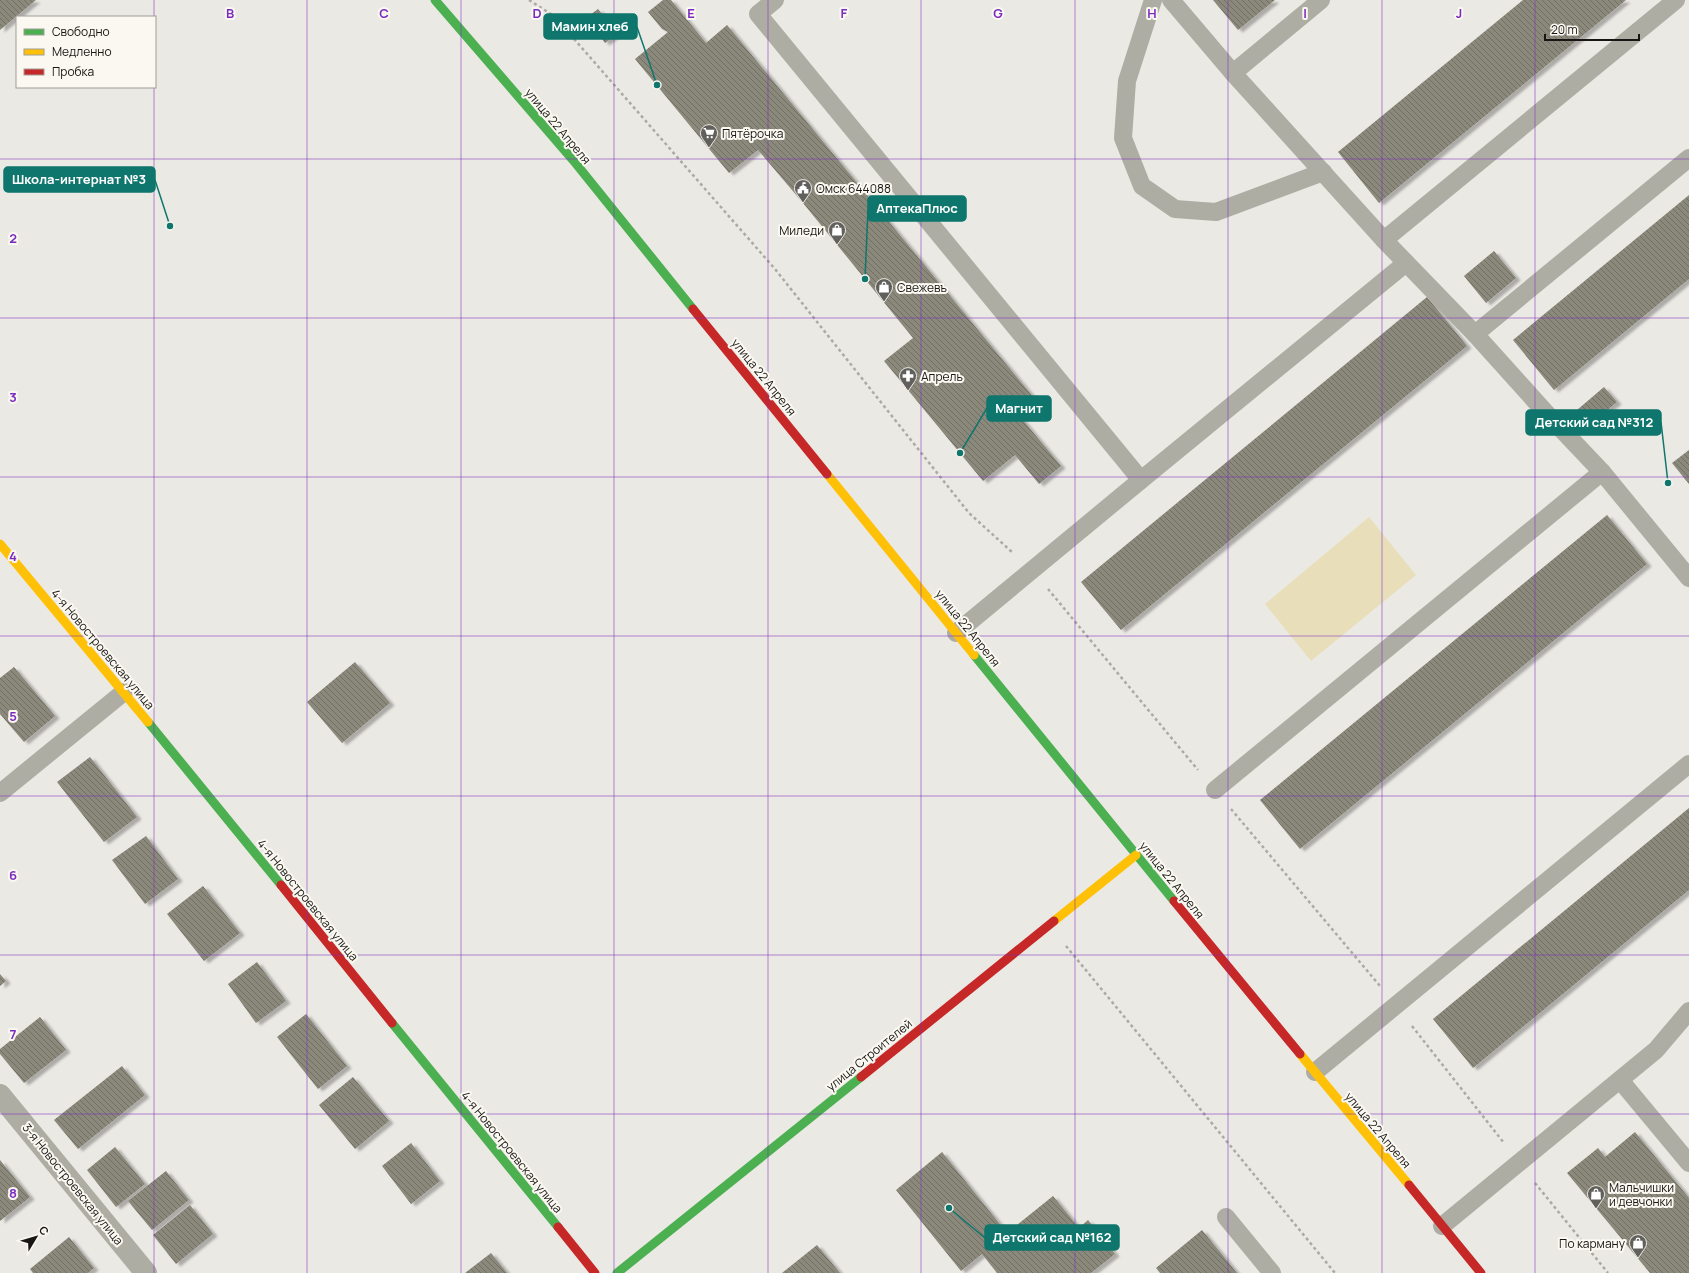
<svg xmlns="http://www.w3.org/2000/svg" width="1689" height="1273" font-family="Manrope,sans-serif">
	<defs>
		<pattern id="building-back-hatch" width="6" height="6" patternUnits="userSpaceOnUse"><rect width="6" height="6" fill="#8b887b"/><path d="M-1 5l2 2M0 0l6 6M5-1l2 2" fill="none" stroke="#716e64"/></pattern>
		<filter id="shadow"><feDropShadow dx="4.5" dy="2.5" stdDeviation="1" flood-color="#0004"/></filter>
	</defs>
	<rect width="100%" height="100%" fill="#eae9e4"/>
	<polygon fill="#e8dfba" points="1369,517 1416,575 1311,661 1265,604"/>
	<g fill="url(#building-back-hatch)" filter="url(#shadow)">
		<polygon points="0,0 36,0 0,30"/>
		<polygon points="663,0 671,0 706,43 727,25 1034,398 1017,413 1061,466 1039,484 1015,455 983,481 884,361 913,338 803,203 758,150 729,173 635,59 668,32 662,29 648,12"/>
		<polygon points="1213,0 1275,0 1238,30"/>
		<polygon points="1523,0 1626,0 1379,203 1338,152"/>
		<polygon points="598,9 617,34 605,43 586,18"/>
		<polygon points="1689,195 1689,279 1554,390 1513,340"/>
		<polygon points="1494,251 1516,278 1486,303 1464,276"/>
		<polygon points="1427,297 1467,346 1121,630 1081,582"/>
		<polygon points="1604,387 1617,402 1589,425 1577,410"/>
		<polygon points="1689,450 1689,484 1672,463"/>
		<polygon points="1607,515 1647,564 1300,849 1260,800"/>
		<polygon points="355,662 390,703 342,743 307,702"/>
		<polygon points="14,667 55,716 24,742 0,714 0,678"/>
		<polygon points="90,757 137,817 104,842 57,782"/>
		<polygon points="1689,808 1689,890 1473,1068 1433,1019"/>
		<polygon points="146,836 178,879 145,904 112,860"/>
		<polygon points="203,886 240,933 204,961 167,914"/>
		<polygon points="257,962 286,1001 256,1023 228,984"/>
		<polygon points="0,974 6,981 0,986"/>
		<polygon points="306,1014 347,1066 318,1089 277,1037"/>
		<polygon points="40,1017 66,1050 24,1083 0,1054 0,1049"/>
		<polygon points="122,1066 145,1095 78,1149 54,1120"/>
		<polygon points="353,1077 389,1121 355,1149 319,1105"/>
		<polygon points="1635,1132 1689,1198 1689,1273 1650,1273 1567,1173 1598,1148 1605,1157"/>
		<polygon points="411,1143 440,1181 411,1204 382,1166"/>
		<polygon points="115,1147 145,1184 116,1207 87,1170"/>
		<polygon points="942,1152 1007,1233 1053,1196 1079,1228 1088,1220 1115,1254 1091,1273 997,1273 982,1254 961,1271 896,1190"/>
		<polygon points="0,1160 30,1197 0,1221"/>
		<polygon points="166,1171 189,1200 152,1230 128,1201"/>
		<polygon points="190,1205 213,1234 176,1264 153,1235"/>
		<polygon points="1202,1230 1237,1273 1160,1273 1156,1268"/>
		<polygon points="69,1237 94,1268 88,1273 33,1273 30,1269"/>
		<polygon points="817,1245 840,1273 782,1273"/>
		<polygon points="491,1253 507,1273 465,1273"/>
	</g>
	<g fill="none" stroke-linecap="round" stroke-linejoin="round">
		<g stroke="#acaaa3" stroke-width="2.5" stroke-dasharray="3 3" stroke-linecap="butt">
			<polyline points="529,0 554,16 775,269 969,513 1013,553"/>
			<polyline points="1048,589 1198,770"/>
			<polyline points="1231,809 1380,986"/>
			<polyline points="1066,946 1335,1273"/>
			<polyline points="1412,1026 1504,1143"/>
			<polyline points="1535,1183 1608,1273"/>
		</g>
		<g stroke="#aeada3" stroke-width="18">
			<polyline points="775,0 758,14 1141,480 1406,263"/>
			<polyline points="1153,0 1127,81 1123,138 1142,186 1175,209 1216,212 1323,172"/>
			<polyline points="1171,0 1233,73 1384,240 1475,334 1547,414 1602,472 1689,578"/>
			<polyline points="1233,73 1321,0"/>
			<polyline points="1384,240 1676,0"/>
			<polyline points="1475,334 1689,158"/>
			<polyline points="956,633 1141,480"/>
			<polyline points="1215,790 1602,472"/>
			<polyline points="0,793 124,692"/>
			<polyline points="1315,1072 1689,764"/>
			<polyline points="1620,1080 1689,1163"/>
			<polyline points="1226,1217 1272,1273"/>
			<polyline points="1442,1226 1656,1050 1689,1011"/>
		</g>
		<polyline stroke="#aeada3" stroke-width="22" points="0,1095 146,1273"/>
		<g stroke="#4caf50" stroke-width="9">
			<polyline points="435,0 573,160 693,309"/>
			<polyline points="974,655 1174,901"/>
			<polyline points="148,722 281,885"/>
			<polyline points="392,1023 558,1227"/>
			<polyline points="617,1273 861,1077"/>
		</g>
		<g stroke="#ffc107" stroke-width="9">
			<polyline points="827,474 974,655"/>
			<polyline points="0,544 148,722"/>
			<polyline points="1054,921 1136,855"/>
			<polyline points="1300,1054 1409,1185"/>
		</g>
		<g stroke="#c62828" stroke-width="9">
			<polyline points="693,309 827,474"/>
			<polyline points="281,885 392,1023"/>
			<polyline points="1174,901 1300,1054"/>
			<polyline points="861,1077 1054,921"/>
			<polyline points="1409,1185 1481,1273"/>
			<polyline points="558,1227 595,1273"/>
		</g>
	</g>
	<path fill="none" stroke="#7b2cbf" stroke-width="1" stroke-opacity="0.55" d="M154 0V17M307 0V1273M461 0V1273M614 0V1273M768 0V1273M921 0V1273M1075 0V1273M1228 0V1273M1382 0V1273M1535 0V1273M154 87V1273M0 159H1689M0 318H1689M0 477H1689M0 636H1689M0 796H1689M0 955H1689M0 1114H1689"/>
	<defs>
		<g id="supermarket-pin" transform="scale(0.9)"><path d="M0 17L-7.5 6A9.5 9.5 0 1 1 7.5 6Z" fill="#61605d" stroke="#faf8f0"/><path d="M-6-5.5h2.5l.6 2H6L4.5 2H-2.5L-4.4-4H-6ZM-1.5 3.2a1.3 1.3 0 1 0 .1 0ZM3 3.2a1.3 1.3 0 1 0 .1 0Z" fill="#fff"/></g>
		<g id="civic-pin" transform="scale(0.9)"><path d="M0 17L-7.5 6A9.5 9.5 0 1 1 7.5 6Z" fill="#61605d" stroke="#faf8f0"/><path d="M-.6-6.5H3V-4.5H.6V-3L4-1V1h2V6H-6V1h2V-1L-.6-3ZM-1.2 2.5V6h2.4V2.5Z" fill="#fff"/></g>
		<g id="shop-pin" transform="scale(0.9)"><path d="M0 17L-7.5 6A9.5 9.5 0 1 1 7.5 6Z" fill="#61605d" stroke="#faf8f0"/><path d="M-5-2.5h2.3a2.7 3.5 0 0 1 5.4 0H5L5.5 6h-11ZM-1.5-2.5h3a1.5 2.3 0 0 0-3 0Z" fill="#fff"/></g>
		<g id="pharmacy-pin" transform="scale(0.9)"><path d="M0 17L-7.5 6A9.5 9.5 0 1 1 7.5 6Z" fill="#61605d" stroke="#faf8f0"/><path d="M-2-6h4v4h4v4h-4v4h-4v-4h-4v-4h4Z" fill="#fff"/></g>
	</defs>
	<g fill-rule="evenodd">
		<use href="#supermarket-pin" x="709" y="133"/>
		<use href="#civic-pin" x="803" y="188"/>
		<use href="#shop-pin" x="837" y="230"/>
		<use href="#shop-pin" x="884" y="287"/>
		<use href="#pharmacy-pin" x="908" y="376"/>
		<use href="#shop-pin" x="1596" y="1194"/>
		<use href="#shop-pin" x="1638" y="1243"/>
	</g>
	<g text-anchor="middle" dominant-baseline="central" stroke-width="4" stroke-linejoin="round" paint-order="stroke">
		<g font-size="12" fill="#171614" stroke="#faf8f0">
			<text transform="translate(558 126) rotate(50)">улица 22 Апреля</text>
			<text transform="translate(764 377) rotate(51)">улица 22 Апреля</text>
			<text transform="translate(968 628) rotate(51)">улица 22 Апреля</text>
			<text transform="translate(103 649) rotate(50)">4-я Новостроевская улица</text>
			<text transform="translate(1172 880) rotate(51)">улица 22 Апреля</text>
			<text transform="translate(308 900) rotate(51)">4-я Новостроевская улица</text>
			<text transform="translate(869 1055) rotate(-39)">улица Строителей</text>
			<text transform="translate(1378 1130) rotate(50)">улица 22 Апреля</text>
			<text transform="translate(512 1152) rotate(51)">4-я Новостроевская улица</text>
			<text transform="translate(73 1184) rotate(51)">3-я Новостроевская улица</text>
		</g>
		<g font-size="12" fill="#171614" stroke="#faf8f0" text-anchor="start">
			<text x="722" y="133">Пятёрочка</text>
			<text x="816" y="188">Омск 644088</text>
			<text x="824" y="230" text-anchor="end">Миледи</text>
			<text x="897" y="287">Свежевъ</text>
			<text x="921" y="376">Апрель</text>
			<text x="1609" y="1187">Мальчишки<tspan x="1609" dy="14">и девчонки</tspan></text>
			<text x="1625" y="1243" text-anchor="end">По карману</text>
		</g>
	</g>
	<g font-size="13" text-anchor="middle" font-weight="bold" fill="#7b2cbf" stroke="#faf8f0" stroke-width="4" stroke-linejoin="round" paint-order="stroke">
		<text x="230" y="18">B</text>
		<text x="384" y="18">C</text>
		<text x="537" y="18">D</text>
		<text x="691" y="18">E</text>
		<text x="844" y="18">F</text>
		<text x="998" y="18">G</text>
		<text x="1152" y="18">H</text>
		<text x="1305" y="18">I</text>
		<text x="1459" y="18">J</text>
		<text x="13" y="243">2</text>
		<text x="13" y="402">3</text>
		<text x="13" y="561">4</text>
		<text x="13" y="721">5</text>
		<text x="13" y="880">6</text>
		<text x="13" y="1039">7</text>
		<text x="13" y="1198">8</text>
	</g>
	<path fill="none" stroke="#0f766e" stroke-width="1.5" d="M657 85L637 27M170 226L155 180M865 279L868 209M960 453L987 408M1668 483L1661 422M949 1208L985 1238"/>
	<g fill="#0f766e" stroke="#faf8f0" stroke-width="1.5">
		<circle cx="657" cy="85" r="4"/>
		<circle cx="170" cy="226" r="4"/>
		<circle cx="865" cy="279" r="4"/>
		<circle cx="960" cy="453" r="4"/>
		<circle cx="1668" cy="483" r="4"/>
		<circle cx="949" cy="1208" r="4"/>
	</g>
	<g fill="#0f766e" stroke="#0f766e" stroke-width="1.5">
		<rect x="544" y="14" width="93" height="25" rx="4"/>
		<rect x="4" y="167" width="151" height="25" rx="4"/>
		<rect x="868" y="196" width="98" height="25" rx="4"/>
		<rect x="987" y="396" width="64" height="25" rx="4"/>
		<rect x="1526" y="410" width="135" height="25" rx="4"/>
		<rect x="985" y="1225" width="134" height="25" rx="4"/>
	</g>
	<g font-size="13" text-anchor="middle" font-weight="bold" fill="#fff">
		<text x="590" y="31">Мамин хлеб</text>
		<text x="79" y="184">Школа-интернат №3</text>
		<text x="917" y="213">АптекаПлюс</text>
		<text x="1019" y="413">Магнит</text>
		<text x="1594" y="427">Детский сад №312</text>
		<text x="1052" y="1242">Детский сад №162</text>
	</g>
	<rect x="16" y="16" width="140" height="72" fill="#faf8f0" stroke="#9f9e98"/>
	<rect x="24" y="29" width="20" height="6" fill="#4caf50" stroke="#9f9e98"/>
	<text x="52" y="36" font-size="12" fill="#171614">Свободно</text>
	<rect x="24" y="49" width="20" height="6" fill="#ffc107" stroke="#9f9e98"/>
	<text x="52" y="56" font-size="12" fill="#171614">Медленно</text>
	<rect x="24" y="69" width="20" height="6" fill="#c62828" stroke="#9f9e98"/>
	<text x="52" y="76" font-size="12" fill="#171614">Пробка</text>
	<g transform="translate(36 1237) rotate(52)" stroke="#faf8f0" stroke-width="3" paint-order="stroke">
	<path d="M0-3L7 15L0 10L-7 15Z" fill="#171614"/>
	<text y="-6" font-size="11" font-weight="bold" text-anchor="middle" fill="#171614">С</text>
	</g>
	<path d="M1545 34v6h94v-6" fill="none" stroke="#171614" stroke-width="2"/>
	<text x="1551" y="34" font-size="12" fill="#171614" stroke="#faf8f0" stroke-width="3" paint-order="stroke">20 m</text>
</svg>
